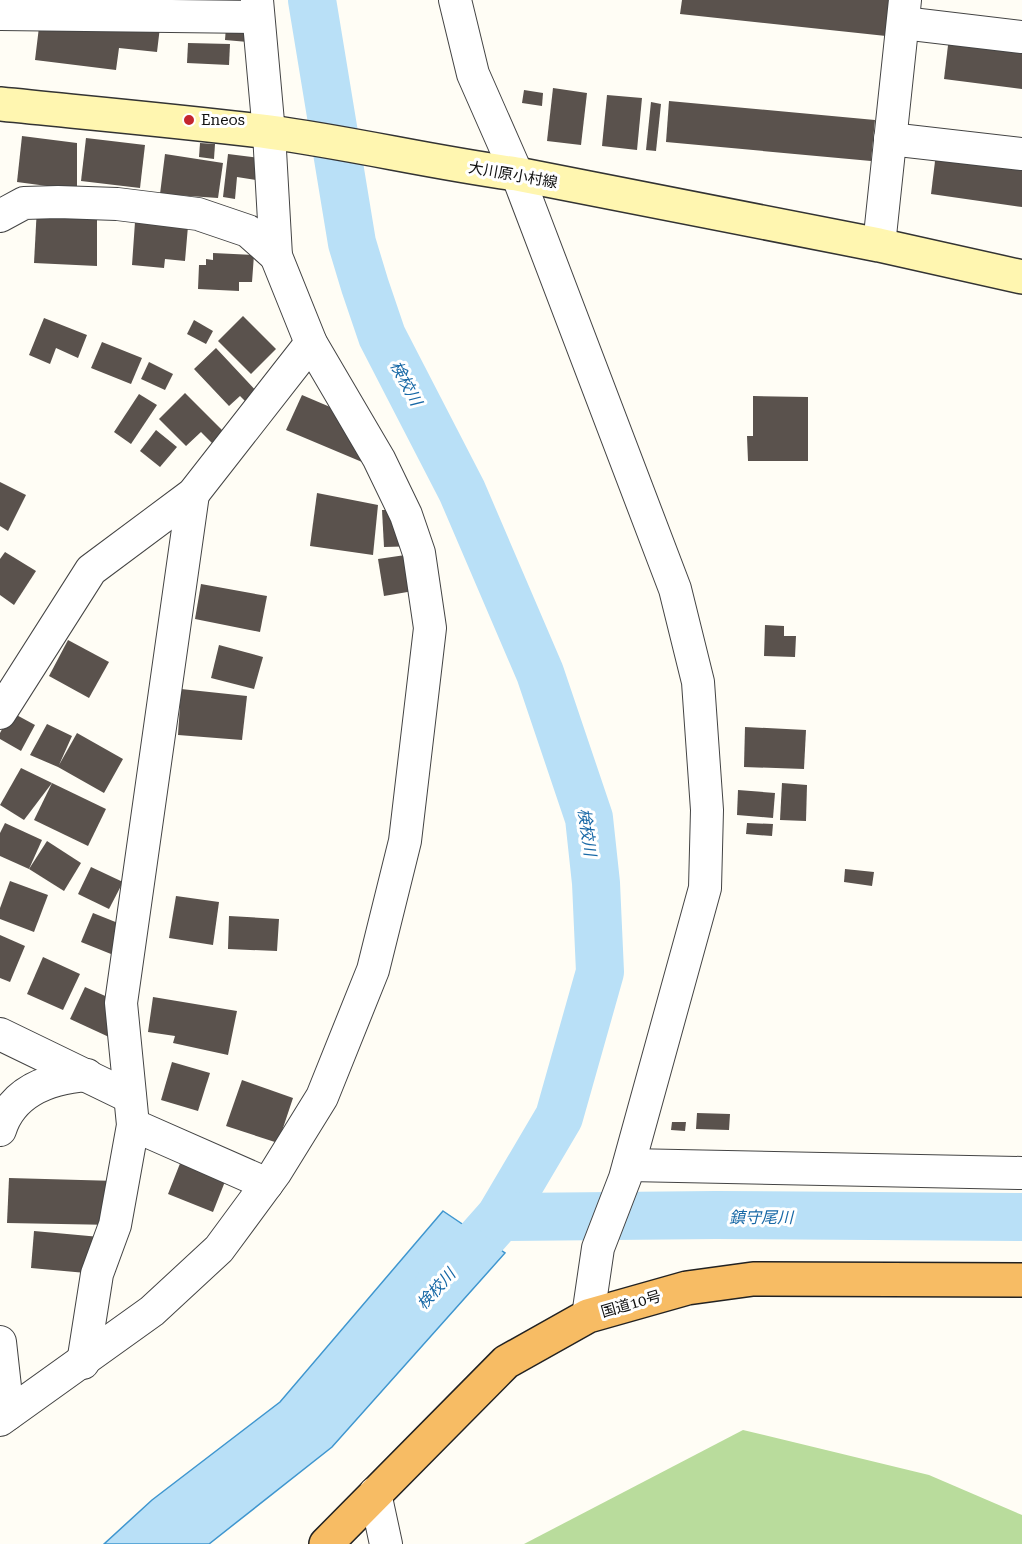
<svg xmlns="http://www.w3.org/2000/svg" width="1022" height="1544" font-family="'Roboto Serif','Noto Sans JP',serif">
	<rect width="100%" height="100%" fill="#fffdf5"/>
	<polygon fill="#b9dc9c" points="743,1430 929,1475 1022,1515 1022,1544 524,1544"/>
	<polygon fill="#b9e0f7" stroke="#3f96cf" stroke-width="1.5" points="443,1211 505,1253 332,1447 209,1544 104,1544 152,1500 280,1402"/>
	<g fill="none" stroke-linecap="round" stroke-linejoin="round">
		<g stroke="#b9e0f7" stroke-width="48">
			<polyline points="312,0 352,243 365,286 382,336 462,491 540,673 589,818 596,883 600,972 559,1117 500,1217 438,1287"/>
			<polyline points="500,1217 716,1215 1022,1217"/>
		</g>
	</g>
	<g fill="#5a524d">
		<polygon points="682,0 890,0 886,36 680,14"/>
		<polygon points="39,27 160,27 157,52 119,48 116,70 35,60"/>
		<polygon points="226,27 249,29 248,42 225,40"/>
		<polygon points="949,37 1022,47 1022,89 944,79"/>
		<polygon points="188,43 230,44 229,65 187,63"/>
		<polygon points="553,88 587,93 581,145 547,141"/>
		<polygon points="524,90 543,93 542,106 522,103"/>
		<polygon points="607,95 642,98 637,150 602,146"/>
		<polygon points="669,101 875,120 871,161 666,142"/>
		<polygon points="651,102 661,104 656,151 646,150"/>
		<polygon points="22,136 77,143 77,190 17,182"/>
		<polygon points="86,138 145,145 140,188 81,181"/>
		<polygon points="200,143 215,144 214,159 199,157"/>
		<polygon points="936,153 1022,164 1022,207 931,194"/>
		<polygon points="165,154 223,163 218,198 160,194"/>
		<polygon points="228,154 259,158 256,180 237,177 235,199 223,197"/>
		<polygon points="37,207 97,208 97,266 34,263"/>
		<polygon points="135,222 188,226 185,261 165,259 164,268 132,265"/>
		<polygon points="213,253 254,255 252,282 239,282 239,291 198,289 199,265 206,265 206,259 213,260"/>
		<polygon points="243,316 276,349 251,374 218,341"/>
		<polygon points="44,318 87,335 78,358 56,348 50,364 29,355"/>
		<polygon points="194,320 213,331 206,344 187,334"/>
		<polygon points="102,342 142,358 131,384 91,368"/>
		<polygon points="216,348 259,394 248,404 240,396 229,406 194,369"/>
		<polygon points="149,362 173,374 165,390 141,379"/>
		<polygon points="185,393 225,433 214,445 201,432 186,446 159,419"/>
		<polygon points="139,394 157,405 131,444 114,432"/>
		<polygon points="302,395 377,427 362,462 286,430"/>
		<polygon points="753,396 808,397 808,461 748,461 747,436 753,436"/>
		<polygon points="156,430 177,447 160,467 140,451"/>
		<polygon points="0,482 26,495 8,531 0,526"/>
		<polygon points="317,493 378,505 373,555 310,546"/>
		<polygon points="420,509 421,546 384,547 382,510"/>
		<polygon points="5,552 36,571 14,605 0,595 0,559"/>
		<polygon points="419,553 425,589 384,596 378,559"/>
		<polygon points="201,584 267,596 260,632 195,619"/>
		<polygon points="765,625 784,626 784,636 796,636 795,657 764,656"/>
		<polygon points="68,640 109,662 89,698 49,676"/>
		<polygon points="219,645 263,657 254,689 211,678"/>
		<polygon points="181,689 247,696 242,740 178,735"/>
		<polygon points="11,712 35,725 21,751 0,739 0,733"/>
		<polygon points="47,724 72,736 59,765 77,733 123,759 104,793 58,767 30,755"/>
		<polygon points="745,727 806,730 804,769 744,767"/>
		<polygon points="21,768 52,783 24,820 0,805"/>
		<polygon points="52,783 106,809 88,846 34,820"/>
		<polygon points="782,783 807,785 806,821 780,820"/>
		<polygon points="738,790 775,793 773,818 737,815"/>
		<polygon points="5,823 42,840 29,869 0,856 0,833"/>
		<polygon points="747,823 773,824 772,836 746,834"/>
		<polygon points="47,841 81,863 64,891 29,869"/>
		<polygon points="91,867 123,882 109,909 78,894"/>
		<polygon points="845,869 874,872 872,886 844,882"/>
		<polygon points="10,881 48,895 34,932 0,919 0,908"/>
		<polygon points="176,896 219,902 213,945 169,938"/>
		<polygon points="93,913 123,925 111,954 81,942"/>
		<polygon points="229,916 279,919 277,951 228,949"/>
		<polygon points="0,935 25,946 10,982 0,978"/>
		<polygon points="43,957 80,974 63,1010 27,994"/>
		<polygon points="85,987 121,1003 109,1037 70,1019"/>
		<polygon points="153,997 237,1011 228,1055 173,1043 175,1036 148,1032"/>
		<polygon points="172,1062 210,1073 198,1111 161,1100"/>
		<polygon points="242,1080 293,1098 278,1143 226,1126"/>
		<polygon points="697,1113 730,1114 729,1130 696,1129"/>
		<polygon points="672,1122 686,1122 685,1131 671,1130"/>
		<polygon points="181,1161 226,1179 213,1212 168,1194"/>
		<polygon points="9,1178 117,1181 115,1225 7,1223"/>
		<polygon points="34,1231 100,1237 97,1274 31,1268"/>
	</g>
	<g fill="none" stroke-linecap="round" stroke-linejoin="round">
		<g stroke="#444" stroke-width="34">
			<g id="minor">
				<polyline points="455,0 473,74 517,174 675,589 698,682 707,810 705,888 625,1178 598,1248 588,1316"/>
				<polyline points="0,14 258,17"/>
				<polyline points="903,23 1022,37"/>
				<polyline points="890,139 1022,154"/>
				<polyline points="0,216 24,203 58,202 117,204 198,214 248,231 276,256"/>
				<polyline points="879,245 905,0"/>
				<polyline points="0,713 91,570 193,494 311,343"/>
				<polyline points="0,1034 130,1097"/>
				<polyline points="133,1125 267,1184"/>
				<path d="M0 1130C12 1091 49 1078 87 1075"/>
				<polyline points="629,1165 1022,1173"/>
				<polyline points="0,1342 8,1414"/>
				<polyline points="83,1363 97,1274 115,1225 133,1125 121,1003 193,494"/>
				<polyline points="0,1420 152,1311 219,1249 275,1173 322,1097 373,970 405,841 430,628 419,553 406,515 379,459 311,343 276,256 269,133 257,0"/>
				<polyline points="375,1493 386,1544"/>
			</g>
		</g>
		<g stroke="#333" stroke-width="36">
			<path id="secondary" d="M0 104C89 113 179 121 269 132 352 143 434 163 517 174L879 245 1022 277"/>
		</g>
		<g stroke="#222" stroke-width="36">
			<polyline id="trunk" points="326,1544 506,1362 588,1316 687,1288 753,1279 1022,1280"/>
		</g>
		<use href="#minor" stroke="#fff" stroke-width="32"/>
		<use href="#secondary" stroke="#fff6b0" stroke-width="33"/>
		<use href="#trunk" stroke="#f7bc64" stroke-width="33"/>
	</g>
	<circle fill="#c4262e" stroke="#fff" stroke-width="2" cx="189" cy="120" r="6"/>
	<g text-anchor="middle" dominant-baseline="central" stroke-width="6" stroke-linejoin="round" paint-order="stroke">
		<g font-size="15" fill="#111" stroke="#fff" text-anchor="start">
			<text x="201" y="120">Eneos</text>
		</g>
		<g font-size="15" fill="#111" stroke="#fff">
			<text transform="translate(513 175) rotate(10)">大川原小村線</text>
			<text transform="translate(631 1304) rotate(-16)">国道10号</text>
		</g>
		<g font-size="16" font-style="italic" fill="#1768a6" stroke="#fff">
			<text transform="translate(406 383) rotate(62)">検校川</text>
			<text transform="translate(587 832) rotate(82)">検校川</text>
			<text x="761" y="1217">鎮守尾川</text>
			<text transform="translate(436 1289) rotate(-48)">検校川</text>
		</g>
	</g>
</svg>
